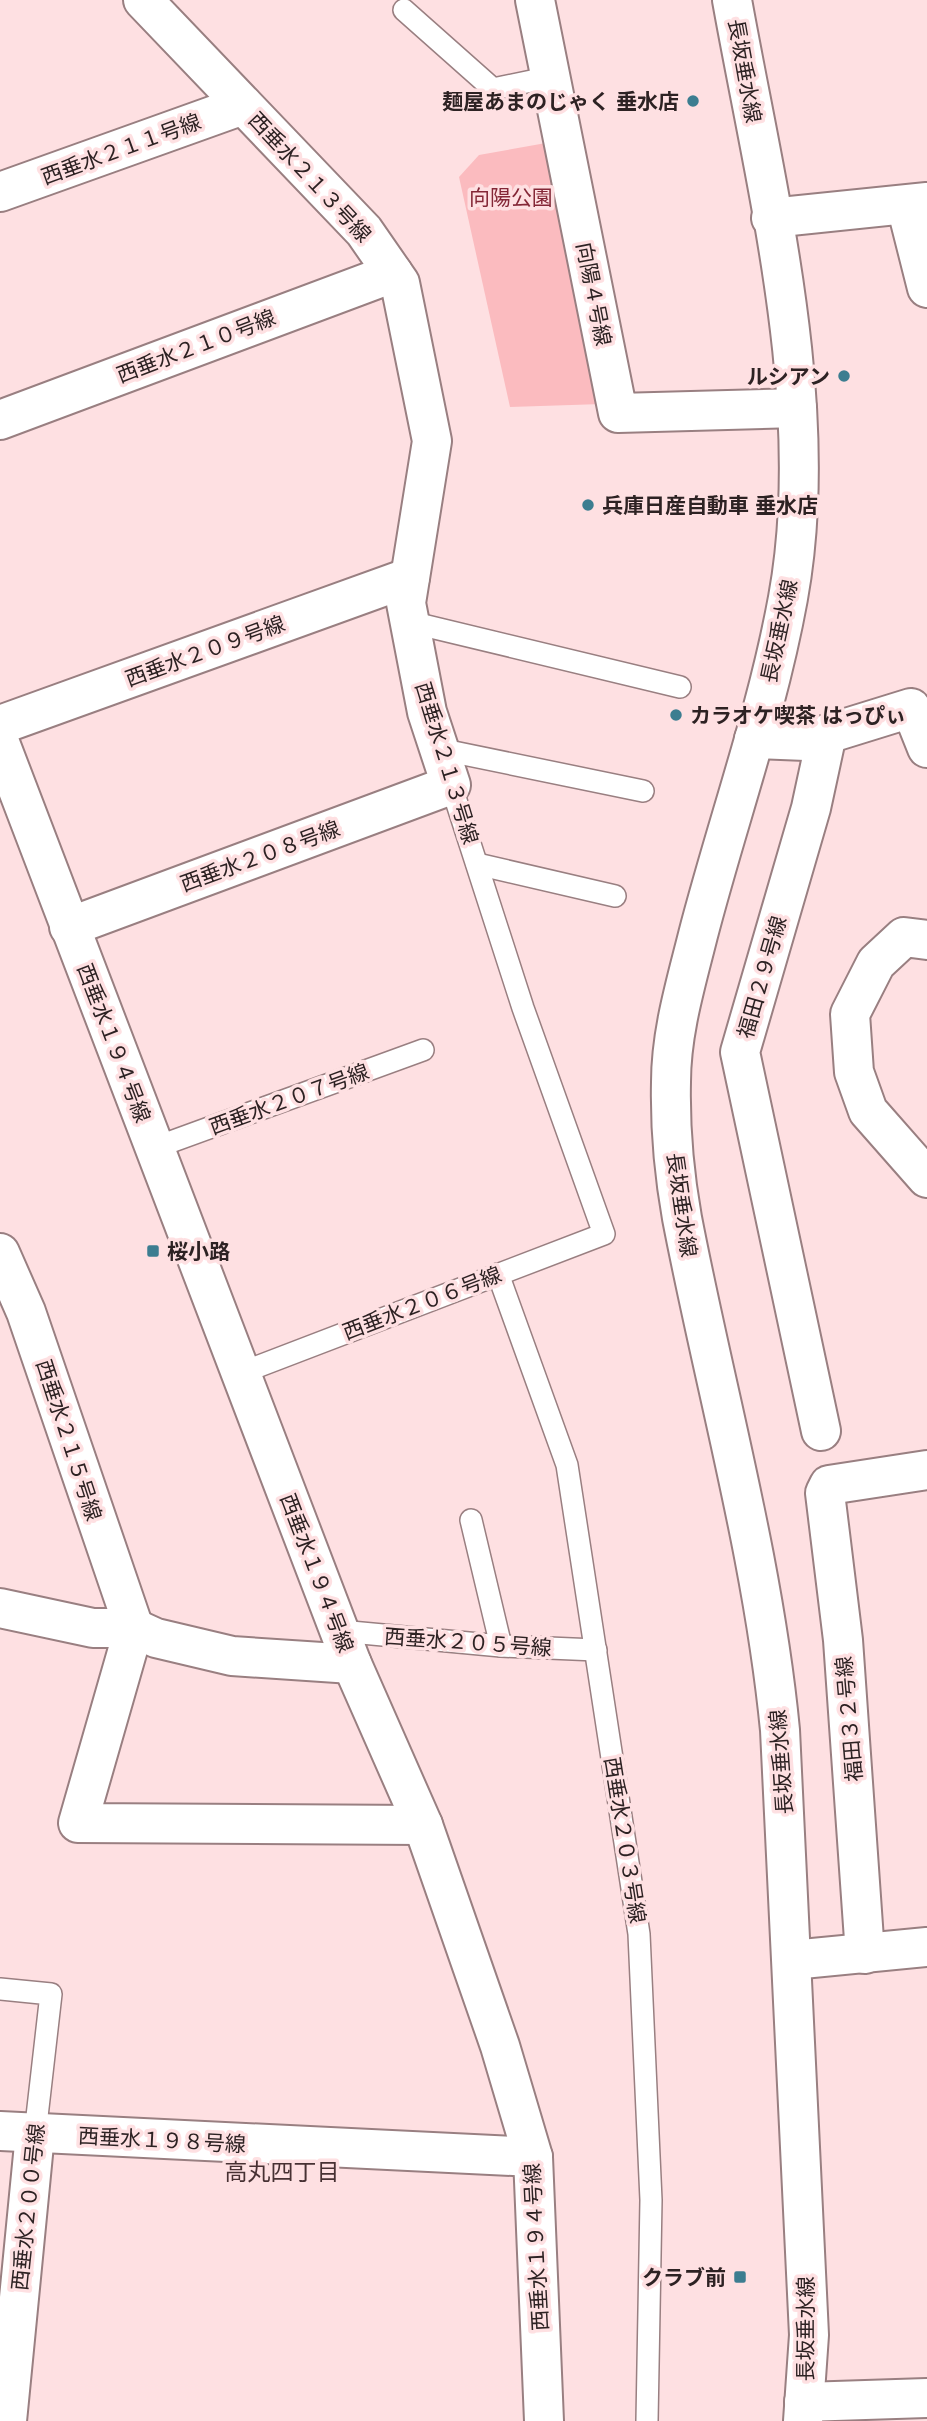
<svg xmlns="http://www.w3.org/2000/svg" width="927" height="2421" font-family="Montserrat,'Noto Sans JP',sans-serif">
	<rect width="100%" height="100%" fill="#fee0e2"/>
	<polygon fill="#fbbbbf" points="546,143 602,404 510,407 459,177 479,155"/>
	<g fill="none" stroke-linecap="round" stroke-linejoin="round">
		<g stroke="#997f81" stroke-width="24">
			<g id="service">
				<polyline points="404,10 493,89 551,77"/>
				<polyline points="410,622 680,687"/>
				<polyline points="439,749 643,791"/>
				<polyline points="477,864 615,896"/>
				<polyline points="154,1148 423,1050"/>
				<polyline points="498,1274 567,1465 639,1934 651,2200 647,2421"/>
				<polyline points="241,1373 604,1234 523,1008 451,785"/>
				<polyline points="471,1520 501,1646"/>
				<polyline points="340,1631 501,1646 596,1650"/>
				<polyline points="0,1989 51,1994 35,2134"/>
			</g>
		</g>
		<g stroke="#997f81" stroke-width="42">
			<g id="minor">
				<polyline points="535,0 618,413 797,408"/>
				<polyline points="0,192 243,105"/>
				<polyline points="906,205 927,288"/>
				<polyline points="771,218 927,202"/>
				<polyline points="0,420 393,273"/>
				<polyline points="0,725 410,577"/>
				<polyline points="754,739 806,741 827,734"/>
				<polyline points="69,927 451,785 427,712 406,603 432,441 400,283 364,231 143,0"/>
				<polyline points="927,940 904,937 876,963 850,1014 854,1072 868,1111 927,1178"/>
				<polyline points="0,1253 26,1312 134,1628"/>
				<polyline points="821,1431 740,1052 811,808 827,734 911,708 927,748"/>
				<polyline points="0,1608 93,1628 134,1628 156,1638 232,1656 352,1664"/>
				<polyline points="134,1628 78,1823 423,1825"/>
				<polyline points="865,1954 843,1640 825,1493 829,1485 927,1470"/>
				<polyline points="792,1960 927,1947"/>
				<polyline points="0,2131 533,2157"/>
				<polyline points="804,2402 927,2398"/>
				<polyline points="7,2421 35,2134"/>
			</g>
		</g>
		<g stroke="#997f81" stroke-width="42">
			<polyline id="tertiary" points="0,743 352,1664 423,1825 500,2046 533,2157 544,2421"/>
		</g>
		<g stroke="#997f81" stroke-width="42">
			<path id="secondary" d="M732 0C766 189 823 407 788 598 767 713 727 823 698 935 686 983 671 1032 671 1082 670 1127 674 1173 682 1218 715 1389 763 1556 780 1730L809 2335 803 2421"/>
		</g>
		<use href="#service" stroke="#fff" stroke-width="21"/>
		<use href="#minor" stroke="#fff" stroke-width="38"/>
		<use href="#tertiary" stroke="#fff" stroke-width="38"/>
		<use href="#secondary" stroke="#fff" stroke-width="38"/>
	</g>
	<g fill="#3c7d90" stroke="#fee0e2" stroke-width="2.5">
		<circle cx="693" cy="101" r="7"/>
		<circle cx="844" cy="376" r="7"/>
		<circle cx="588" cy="505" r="7"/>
		<circle cx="676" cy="715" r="7"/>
		<rect x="146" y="1244" width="14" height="14" rx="3.5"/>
		<rect x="733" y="2270" width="14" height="14" rx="3.5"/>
	</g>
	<g text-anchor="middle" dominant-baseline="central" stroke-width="7" stroke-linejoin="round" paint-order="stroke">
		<g font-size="21" fill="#2d2223" stroke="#fee0e2">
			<text transform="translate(745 71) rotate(80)">長坂垂水線</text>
			<text transform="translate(121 149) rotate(-20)">西垂水２１１号線</text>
			<text transform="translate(310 177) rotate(47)">西垂水２１３号線</text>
			<text transform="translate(594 294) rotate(79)">向陽４号線</text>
			<text transform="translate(196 346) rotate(-21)">西垂水２１０号線</text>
			<text transform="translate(779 631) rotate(-78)">長坂垂水線</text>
			<text transform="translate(205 651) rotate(-20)">西垂水２０９号線</text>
			<text transform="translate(447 763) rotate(73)">西垂水２１３号線</text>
			<text transform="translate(260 856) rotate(-20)">西垂水２０８号線</text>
			<text transform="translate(762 977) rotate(-74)">福田２９号線</text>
			<text transform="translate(114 1043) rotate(69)">西垂水１９４号線</text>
			<text transform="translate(289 1099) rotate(-20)">西垂水２０７号線</text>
			<text transform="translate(682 1205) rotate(82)">長坂垂水線</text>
			<text transform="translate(422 1303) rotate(-21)">西垂水２０６号線</text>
			<text transform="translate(69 1440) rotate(72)">西垂水２１５号線</text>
			<text transform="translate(317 1573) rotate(69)">西垂水１９４号線</text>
			<text transform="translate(468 1642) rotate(4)">西垂水２０５号線</text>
			<text transform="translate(849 1719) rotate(-95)">福田３２号線</text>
			<text transform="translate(781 1762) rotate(-94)">長坂垂水線</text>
			<text transform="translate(625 1840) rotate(81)">西垂水２０３号線</text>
			<text transform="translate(162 2140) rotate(3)">西垂水１９８号線</text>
			<text transform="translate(28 2207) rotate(-84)">西垂水２００号線</text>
			<text transform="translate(536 2247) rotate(-93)">西垂水１９４号線</text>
			<text transform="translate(805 2329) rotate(-90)">長坂垂水線</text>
		</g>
		<g font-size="21" font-weight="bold" fill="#2d2223" stroke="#fee0e2" text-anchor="end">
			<text x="679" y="101">麺屋あまのじゃく 垂水店</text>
			<text x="830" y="376">ルシアン</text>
			<text x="602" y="505" text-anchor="start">兵庫日産自動車 垂水店</text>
			<text x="690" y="715" text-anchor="start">カラオケ喫茶 はっぴぃ</text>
			<text x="167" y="1251" text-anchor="start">桜小路</text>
			<text x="726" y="2277">クラブ前</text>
		</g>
		<g font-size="21" fill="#842737" stroke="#fee0e2">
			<text x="511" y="197">向陽公園</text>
		</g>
		<g font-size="23" fill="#473133" stroke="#fee0e2">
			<text x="282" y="2172">高丸四丁目</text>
		</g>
	</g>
</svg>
